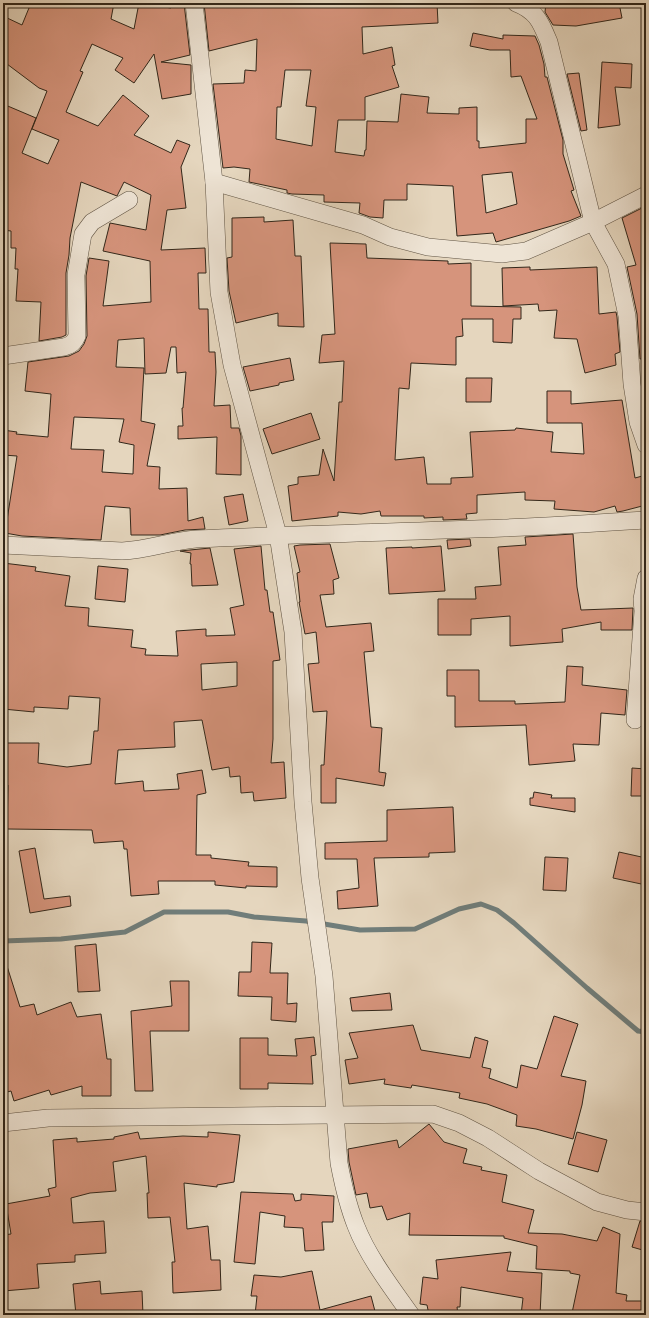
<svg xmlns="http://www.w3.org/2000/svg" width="649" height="1318" font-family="'Libre Bodoni',serif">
	<rect width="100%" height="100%" fill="#e5d6be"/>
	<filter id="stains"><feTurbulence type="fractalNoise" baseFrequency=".005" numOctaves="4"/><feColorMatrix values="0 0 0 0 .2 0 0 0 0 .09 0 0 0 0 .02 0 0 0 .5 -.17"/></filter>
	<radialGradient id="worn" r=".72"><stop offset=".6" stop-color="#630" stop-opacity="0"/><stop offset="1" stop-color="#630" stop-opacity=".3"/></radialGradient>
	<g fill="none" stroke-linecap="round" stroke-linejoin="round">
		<polyline stroke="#707d7a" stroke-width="5" points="3,941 61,939 125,932 164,912 228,912 254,917 306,921 360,930 415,929 459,909 481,904 497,910 514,923 587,988 638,1031 646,1032"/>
	</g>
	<g fill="#d6947c" stroke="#32271a" fill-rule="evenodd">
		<path d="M31 3H114L111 19 134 29 139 3 171 8V3H184L190 55 161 62 191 65V94L162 99 154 54 134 83 115 70 123 58 92 44 80 71 83 72 66 112 98 126 123 95 149 116 134 135 171 153 177 140 190 145 181 167 186 208 167 210 161 250 205 248 206 273H198L199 309H208L209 352H215L216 372 214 406 230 405 231 428H239L241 436V475L216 474 217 437 178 439V426H183L182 408H183L186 372 177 373 176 347H171L166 373 145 374 144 338 118 340 116 367 144 368 141 421 155 424 147 466 160 467 159 489 187 488 188 521 203 517 205 529 185 530 160 535H131L130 508 105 506 101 540 22 536 5 533 17 456 3 455V430L17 432 16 434 48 437 51 394 25 391 28 362 69 356 79 351 84 344 87 336 86 276 89 258 109 261 103 306 151 302 150 261 103 251 110 223 146 230 151 195 124 182 117 196 81 182 70 238 69 255 66 273V335L62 337 39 341 41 302 16 301 18 269H15L16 248H11V231L3 230V104L36 118 22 153 48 164 59 140 32 129 47 91 39 88 3 61V16L22 25ZM74 417 124 419 119 442 134 445 133 474 102 472 104 450 71 449Z"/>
		<path d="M204 3H437L438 23 362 27 363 54 392 47 395 65 392 66 399 87 365 97V120H338L335 152 364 156 365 150H366L367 121 398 122 401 94 429 97 427 113 459 114V108L477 107V141H479V148L526 143V119H537L521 76 511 77 510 50H490L470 46 473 33 503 39V35L535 36 539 45 544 64 545 77H547L563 140V154L574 190 571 191 581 216 569 221 496 242 493 233 457 236 453 186 407 184V200H384L383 218 370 217 359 213 360 203 324 202V195L292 194 287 193V190L249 182 250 169 234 167 223 168 213 84 244 83 245 70 256 71 257 39 209 51ZM285 70H311L306 106 316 107 312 146 276 139 277 107H281ZM512 172 517 204 486 213 482 175Z"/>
		<polygon points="546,3 619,3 622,18 576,26 553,25 545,12"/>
		<polygon points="602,62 632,64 631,88 615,87 620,125 598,128"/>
		<polygon points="579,73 587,130 581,131 567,74"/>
		<polygon points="646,206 646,358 640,359 637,314 627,267 636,265 622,218"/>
		<polygon points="264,217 264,222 293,220 295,256 301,256 304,327 278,326 278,313 236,323 229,291 227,258 232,257 232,218"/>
		<polygon points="330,243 366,244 367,258 448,261 448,264 471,263 471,306 521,307 521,319 513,319 512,343 493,342 493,319 462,319 463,336 456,337 456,365 411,363 409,389 399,388 395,460 424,457 427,484 451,484 451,478 473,477 470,432 515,430 516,428 553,432 551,452 584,454 582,423 547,423 547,391 571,391 571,404 622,400 635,478 646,475 646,505 623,511 617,512 615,506 594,512 554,509 555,501 525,500 525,492 477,495 477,513 466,514 467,519 443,520 443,517 424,518 424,516 381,516 380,511 361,514 338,512 338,516 292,521 288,486 298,484 298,477 319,475 323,449 334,481 339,402 342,402 344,361 319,363 322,335 335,334"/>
		<polygon points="530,267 530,270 597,267 599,314 616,312 617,317 620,352 615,354 616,365 585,373 577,339 554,338 557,310 539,311 538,304 503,306 502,268"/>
		<polygon points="290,358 294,380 279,383 279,385 250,391 243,367"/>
		<polygon points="466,378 492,378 491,402 466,402"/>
		<polygon points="311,413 320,439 272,454 263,429"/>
		<polygon points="243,494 248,521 229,525 224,497"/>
		<polygon points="573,534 577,587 581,610 633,608 632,630 601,630 601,622 562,629 563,642 510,646 510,616 471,619 471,635 438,635 438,599 476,599 475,587 501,585 498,547 526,545 525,537"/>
		<polygon points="470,539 471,546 448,549 447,540"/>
		<polygon points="330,544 339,578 333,580 334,594 320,595 326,627 371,623 374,651 364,652 371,727 382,728 379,772 386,773 384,786 336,778 336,803 321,803 321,765 324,765 327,711 313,712 308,664 319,663 316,632 305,634 299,602 300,602 297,573 300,572 294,546 300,545"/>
		<path d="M261 546 265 590H267L270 612H273L280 660 273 661V739L271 763 284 762 286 798 254 801 253 792 241 793 240 776 230 777 229 767 212 770 202 720 174 722 175 747 118 750 115 784 143 781 144 791 179 789 177 774 202 770 206 793 197 795 196 855H211V858L249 862 248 866 277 867V887L246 886V888L215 885V881H158L159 894 131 896 127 849H124L123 841 94 843 92 830 7 829 8 785H3V743H39L38 763 67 767 91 764 94 731H98L100 698 69 696 68 709 34 707V712L3 709V563L36 567 35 571 70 576 65 606 89 608 88 626 133 630 131 647 146 649 145 655 178 656 176 631 206 629V636L235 635 230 608 244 605 234 549ZM237 662V686L202 690 201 664Z"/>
		<polygon points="441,546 445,591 389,594 386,548 412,547 412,548"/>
		<polygon points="210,548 218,585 192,586 191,564 190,564 191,553 180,551"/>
		<polygon points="98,566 128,569 125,602 95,599"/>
		<polygon points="567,666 583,667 582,685 627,690 625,715 601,713 599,745 573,744 575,761 529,765 526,725 455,727 455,696 447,696 447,670 479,670 479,701 515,701 515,704 565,702"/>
		<polygon points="632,768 646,769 646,796 631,796"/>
		<polygon points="534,792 552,795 551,798 575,798 575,812 530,805 530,798 533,798"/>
		<polygon points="453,807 455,852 429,853 429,857 374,858 378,906 338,909 337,891 359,888 357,859 325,859 325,843 387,841 387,810"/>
		<polygon points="35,848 44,899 70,896 71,906 30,913 19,851"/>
		<polygon points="619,852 646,858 646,885 613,878"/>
		<polygon points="545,857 568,858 566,891 543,890"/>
		<polygon points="252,942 272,943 270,973 288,973 287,1004 297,1003 296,1022 271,1020 272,997 238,996 239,972 251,972"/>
		<polygon points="96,944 100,991 78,992 75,946"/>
		<polygon points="3,963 6,963 20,1007 34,1004 37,1015 71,1002 77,1017 101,1014 107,1059 111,1059 111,1096 82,1096 82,1086 51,1095 49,1090 14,1101 11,1091 3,1093"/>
		<polygon points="170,981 189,981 189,1031 150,1031 153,1091 135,1091 131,1011 172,1006"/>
		<polygon points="390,993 392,1010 352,1011 350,998"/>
		<polygon points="554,1016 578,1024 561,1076 586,1081 582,1105 573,1139 536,1129 516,1126 517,1115 487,1104 459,1098 460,1093 412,1085 411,1088 384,1084 385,1079 349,1084 345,1060 358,1058 349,1033 413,1025 421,1050 470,1058 475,1037 488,1041 482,1067 491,1069 489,1078 517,1088 521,1065 537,1069"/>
		<polygon points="314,1037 316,1055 311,1056 313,1084 268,1083 268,1089 240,1089 240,1038 268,1038 268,1055 297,1056 295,1039"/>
		<polygon points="429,1124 444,1142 467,1149 463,1163 482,1167 481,1170 507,1175 502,1202 534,1210 528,1233 562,1234 597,1241 603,1227 620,1234 616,1293 627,1295 626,1301 646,1301 646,1315 582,1315 572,1313 580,1275 570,1273 570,1271 536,1269 537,1246 504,1238 504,1236 409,1235 410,1213 387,1220 382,1206 370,1208 367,1193 356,1195 349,1162 348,1149 397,1140 399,1148"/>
		<polygon points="138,1132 140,1139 183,1136 208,1137 208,1132 240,1135 234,1182 217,1185 217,1187 184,1183 187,1229 208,1226 211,1260 220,1260 221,1290 173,1293 172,1262 175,1262 170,1217 148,1218 147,1193 149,1193 146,1156 113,1162 116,1191 90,1193 71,1198 73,1223 104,1221 106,1253 75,1255 75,1262 37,1264 39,1288 3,1291 3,1235 11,1234 6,1204 50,1196 48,1189 56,1187 53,1140 77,1138 77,1142 114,1139 114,1137"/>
		<polygon points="577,1132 607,1140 598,1172 568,1164"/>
		<polygon points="241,1192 293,1194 295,1201 301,1200 301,1194 334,1196 333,1222 322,1222 324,1250 305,1251 303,1228 284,1227 285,1216 260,1212 255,1264 234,1262"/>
		<polygon points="640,1221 646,1222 646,1251 632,1247"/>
		<polygon points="511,1252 507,1271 542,1273 540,1315 521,1315 523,1298 461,1287 460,1307 457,1307 458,1315 429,1315 427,1305 420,1304 423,1277 438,1279 436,1260"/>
		<polygon points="312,1271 320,1310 371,1296 376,1315 255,1315 257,1296 251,1296 254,1275 281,1277"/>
		<polygon points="100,1281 101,1294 142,1291 143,1315 76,1315 73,1284"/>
	</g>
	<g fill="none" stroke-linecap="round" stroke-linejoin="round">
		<g stroke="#5f5343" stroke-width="18">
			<g id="street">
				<path d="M194 3 214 182 219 292 232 365 278 535 293 632 303 802 310 878 324 976 339 1163C343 1184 348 1206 356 1226 368 1257 392 1288 411 1315"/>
				<path d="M516 3C537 11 541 23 549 42L593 222 616 264 627 316 632 384 638 422 646 445"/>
				<polyline points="214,182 363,225 390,237 428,247 502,254 526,251 593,222 646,195"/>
				<path d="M3 356 64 347C71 345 74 343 77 336L76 275 83 234 92 222 129 200"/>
				<path d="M3 545 122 551C148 550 170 541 196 539 299 534 401 532 504 528 551 526 599 523 646 520"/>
				<polyline points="635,720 643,611 642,599 646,578"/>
				<polyline points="3,1123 48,1118 433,1114 459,1123 488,1138 539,1171 597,1202 627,1210 646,1212"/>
			</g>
		</g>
		<use href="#street" stroke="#eee4d5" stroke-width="17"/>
	</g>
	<rect width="649" height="1318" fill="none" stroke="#e5d6be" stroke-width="16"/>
	<rect x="4" y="4" width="641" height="1310" fill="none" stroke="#32271a" stroke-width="2"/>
	<rect x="8" y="8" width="633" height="1302" fill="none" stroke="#32271a"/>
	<rect width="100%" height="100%" filter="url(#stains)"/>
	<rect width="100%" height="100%" fill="url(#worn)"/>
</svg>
